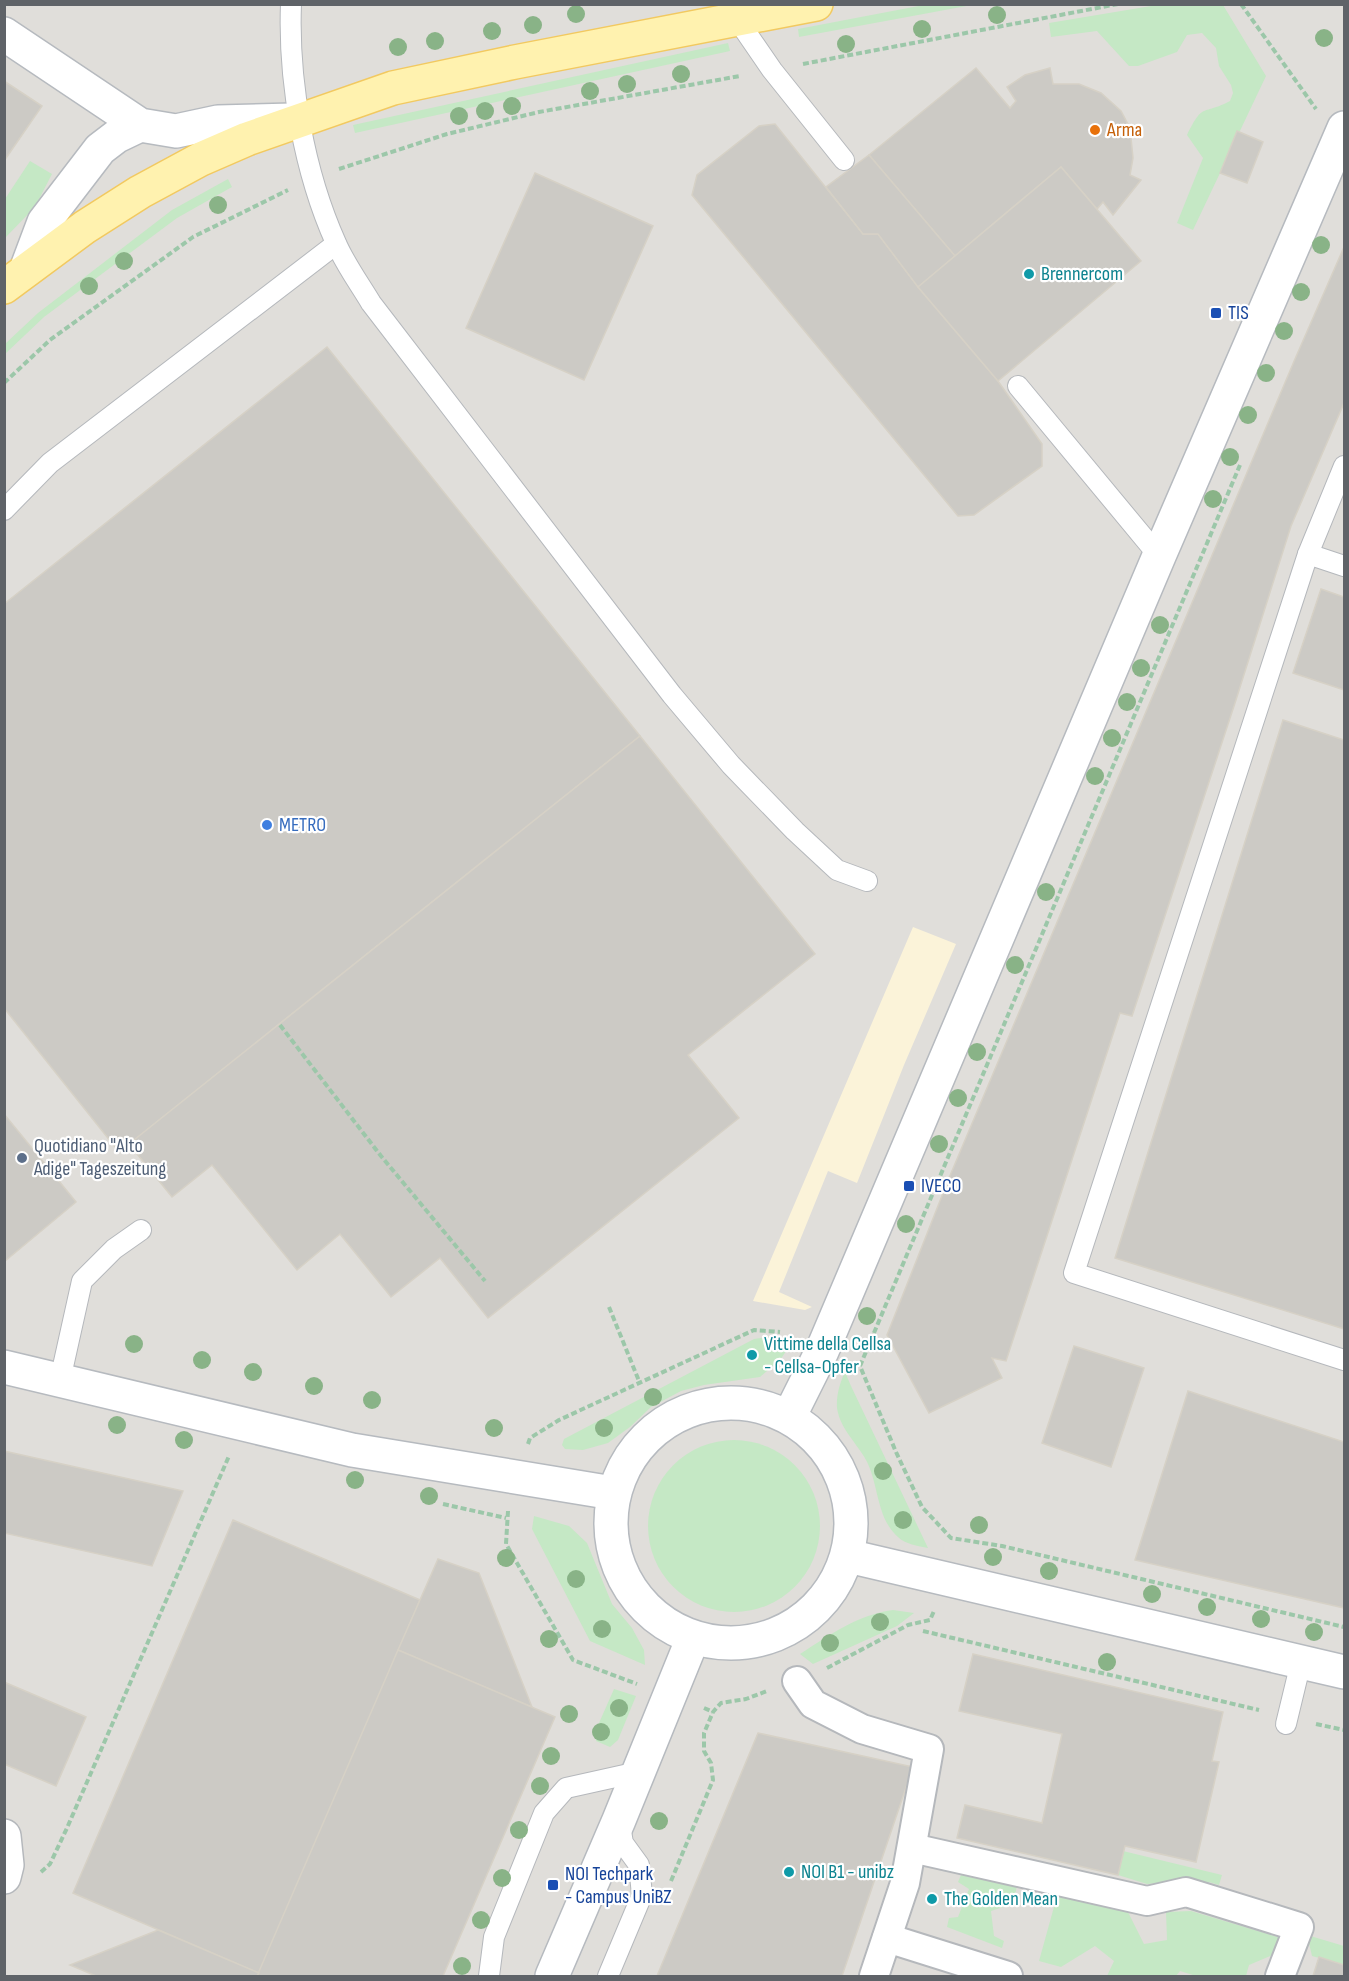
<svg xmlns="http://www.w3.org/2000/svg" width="1349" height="1981" font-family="'Sofia Sans Condensed',sans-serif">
	<rect width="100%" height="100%" fill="#f1efe8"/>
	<rect fill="#e0deda" x="5" y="5" width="1339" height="1971"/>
	<g fill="#c5e8c5">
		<polygon points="929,4 972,5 799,37 798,29"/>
		<path d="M1157 5H1223L1266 76 1193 230 1177 223 1203 158 1187 135C1204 101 1202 116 1230 101L1233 93 1231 85 1219 66 1216 48 1202 33 1187 35 1177 52 1138 66H1129L1097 31 1051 37 1049 23Z"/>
		<polygon points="728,43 730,51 355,133 353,125"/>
		<polygon points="30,161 52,174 35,207 5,238 5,199"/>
		<polygon points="228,179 232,187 177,218 44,317 5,354 5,344 38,313 172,210"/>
		<polygon points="768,1337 784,1343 789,1347 780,1360 760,1377 704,1385 681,1391 651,1407 630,1427 608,1443 583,1450 565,1449 562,1445 564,1439 754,1339"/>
		<path d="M845 1372 851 1386 928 1548C918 1546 905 1544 898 1537 876 1518 879 1484 866 1460 857 1443 840 1429 837 1408 836 1396 840 1382 845 1372Z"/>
		<circle cx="734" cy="1526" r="86"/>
		<polygon points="534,1516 569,1526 587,1543 612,1604 632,1628 644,1650 645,1665 590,1641 532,1529"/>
		<path d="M893 1610 914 1613 897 1626 813 1664 800 1654C830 1635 857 1615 893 1610Z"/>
		<polygon points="614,1689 636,1696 618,1740 610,1747 596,1741 595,1732"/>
		<polygon points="1123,1851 1222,1875 1219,1885 1209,1882 1208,1886 1191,1880 1147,1884 1118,1875"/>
		<polygon points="961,1875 1017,1886 1013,1904 991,1911 994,1936 1004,1941 1002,1948 947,1927 949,1918 958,1917 969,1889 958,1882"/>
		<polygon points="1057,1896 1128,1912 1144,1944 1167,1940 1166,1912 1191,1911 1281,1938 1275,1954 1249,1965 1246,1976 1196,1976 1180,1971 1176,1976 1107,1976 1114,1961 1095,1946 1061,1967 1039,1961"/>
		<polygon points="1307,1935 1344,1946 1344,1965 1312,1956"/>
	</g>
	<polygon fill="#fbf3d9" points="913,927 956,944 904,1065 857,1183 828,1171 779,1292 812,1307 805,1310 753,1301"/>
	<g fill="#cccac5" stroke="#d6d1c6" stroke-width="1.5">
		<polygon points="976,68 1010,108 1016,101 1007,87 1025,75 1050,68 1053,84 1079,84 1101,93 1121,111 1130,128 1133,158 1130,175 1141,180 1113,215 1103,202 1097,209 1061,167 955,256 869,155"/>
		<polygon points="4,81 42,106 4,161"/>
		<polygon points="775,124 863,234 878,234 918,287 998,381 1042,444 1042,466 974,515 958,516 692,195 697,175 759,126"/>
		<polygon points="1237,131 1263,142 1247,183 1220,173"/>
		<polygon points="869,155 955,256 918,287 878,234 863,234 826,187"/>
		<polygon points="1061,167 1141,261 998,381 918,287"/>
		<polygon points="535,173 653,226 584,380 466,328"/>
		<polygon points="1344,247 1344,403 1291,526 1235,703 1132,1016 1120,1013 1006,1361 992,1358 1002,1378 929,1413 887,1335 949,1178 1295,359"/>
		<polygon points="327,347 640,736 119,1152 4,1008 4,604"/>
		<polygon points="1321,589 1344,597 1344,690 1293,673"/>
		<polygon points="1283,720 1344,740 1344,1329 1115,1258"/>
		<polygon points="640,736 815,954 688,1055 739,1118 488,1318 440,1258 391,1297 340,1234 297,1270 212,1165 172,1197 129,1144"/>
		<polygon points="4,1114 76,1202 5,1261 4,1261"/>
		<polygon points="1074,1346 1144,1368 1111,1467 1042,1443"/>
		<polygon points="1188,1391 1344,1442 1344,1608 1135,1560"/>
		<polygon points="4,1451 183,1491 152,1566 4,1533"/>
		<polygon points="233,1520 420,1600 259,1973 73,1893"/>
		<polygon points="438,1559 479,1573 532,1707 398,1650"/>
		<polygon points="398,1650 555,1717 443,1976 257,1976"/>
		<polygon points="973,1654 1223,1712 1212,1761 1219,1762 1196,1862 1125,1846 1118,1875 957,1838 965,1805 1042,1823 1062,1734 959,1711"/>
		<polygon points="4,1682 86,1717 56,1786 4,1764"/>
		<polygon points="758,1733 913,1767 842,1976 657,1976"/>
		<polygon points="158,1930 259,1973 257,1976 96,1976 70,1965"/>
		<polygon points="1319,1957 1344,1965 1344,1976 1313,1976"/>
	</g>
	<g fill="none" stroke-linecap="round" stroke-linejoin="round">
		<g stroke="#b5b8bc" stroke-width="22">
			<g id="service">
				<path d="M291 4C288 81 304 172 336 243 345 264 359 283 371 303L672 695 731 765 795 831 837 870 867 881"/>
				<polyline points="737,19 772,70 844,160"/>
				<polyline points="1018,386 1159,556"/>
				<polyline points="4,510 50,463 336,244"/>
				<polyline points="1308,554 1344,466"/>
				<polyline points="1344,566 1308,554 1074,1273 1344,1360"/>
				<polyline points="60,1380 82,1281 114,1249 141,1230"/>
				<polyline points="1286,1724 1301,1662"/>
				<polyline points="489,1976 494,1937 544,1813 566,1788 638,1772"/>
				<polyline points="608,1976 642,1895 639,1865 623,1843 619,1820"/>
			</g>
		</g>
		<g stroke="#b5b8bc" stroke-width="32">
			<g id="pedestrian">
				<polyline points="797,1681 813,1704 862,1729 929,1749 905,1883 874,1976"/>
				<polyline points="912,1848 1147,1901 1186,1892 1299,1927 1280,1976"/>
				<polyline points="887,1938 1008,1976"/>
			</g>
		</g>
		<g stroke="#b5b8bc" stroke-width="36">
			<polyline id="minor" points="4,1836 7,1865 4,1877"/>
		</g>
		<g stroke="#b6babf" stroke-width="36">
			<g id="secondary">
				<polyline points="4,34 140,125 176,131 218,122 292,120"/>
				<polyline points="26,270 44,222 100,149 117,136 140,125"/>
				<polyline points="4,1367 352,1450 613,1493"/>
				<circle cx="731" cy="1523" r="120"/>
				<polyline points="789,1417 822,1351 1159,556 1344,128"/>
				<polyline points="848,1556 1344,1672"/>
				<polyline points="552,1976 619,1820 693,1638"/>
			</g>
		</g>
		<g stroke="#f2c960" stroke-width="36">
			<polyline id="primary" points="4,287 85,227 140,192 201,159 247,139 393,88 515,62 816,4"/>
		</g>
		<g stroke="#9cc7a9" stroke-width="4" stroke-dasharray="6 3" stroke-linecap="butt">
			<polyline points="1241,4 1316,109"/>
			<polyline points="803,64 1118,4"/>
			<polyline points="339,169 447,134 539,112 740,76"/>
			<polyline points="4,383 50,340 193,237 288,190"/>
			<polyline points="1240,465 860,1366 896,1452 922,1507 951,1538 1002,1546 1344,1627"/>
			<polyline points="280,1025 381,1156 485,1281"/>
			<polyline points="609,1307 639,1381"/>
			<polyline points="528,1444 530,1438 559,1420 754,1330 780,1332"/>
			<polyline points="443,1504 506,1518"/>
			<polyline points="508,1511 506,1544 573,1660 637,1684"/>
			<polyline points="923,1631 1259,1710"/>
			<polyline points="827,1668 908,1625 930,1620 934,1611"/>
			<polyline points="704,1708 713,1712"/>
			<polyline points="1316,1724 1344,1730"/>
			<polyline points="41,1872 50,1864 67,1828 229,1456"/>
			<polyline points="671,1881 713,1780 711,1763 704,1751 704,1733 713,1712 721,1703 746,1699 767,1691"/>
		</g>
		<use href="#service" stroke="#fff" stroke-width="20"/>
		<use href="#pedestrian" stroke="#fff" stroke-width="28"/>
		<use href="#minor" stroke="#fff" stroke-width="33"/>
		<use href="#secondary" stroke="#fff" stroke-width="33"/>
		<use href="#primary" stroke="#fff2af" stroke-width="33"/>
	</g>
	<g fill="#89b387">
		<circle cx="576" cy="14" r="9"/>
		<circle cx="997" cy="15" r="9"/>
		<circle cx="533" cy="25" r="9"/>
		<circle cx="922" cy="29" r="9"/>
		<circle cx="492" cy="31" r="9"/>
		<circle cx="1324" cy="38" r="9"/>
		<circle cx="435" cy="41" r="9"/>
		<circle cx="846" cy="44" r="9"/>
		<circle cx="398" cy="47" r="9"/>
		<circle cx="681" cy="74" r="9"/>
		<circle cx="627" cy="84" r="9"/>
		<circle cx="590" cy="91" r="9"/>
		<circle cx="512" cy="106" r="9"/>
		<circle cx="485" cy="111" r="9"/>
		<circle cx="459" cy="116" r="9"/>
		<circle cx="218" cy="205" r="9"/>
		<circle cx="1321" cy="245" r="9"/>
		<circle cx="124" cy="261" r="9"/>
		<circle cx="89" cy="286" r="9"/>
		<circle cx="1301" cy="292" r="9"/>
		<circle cx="1284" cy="331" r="9"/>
		<circle cx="1266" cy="373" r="9"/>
		<circle cx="1248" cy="415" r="9"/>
		<circle cx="1230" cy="457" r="9"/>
		<circle cx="1213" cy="499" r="9"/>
		<circle cx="1160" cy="625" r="9"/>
		<circle cx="1141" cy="668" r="9"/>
		<circle cx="1127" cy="702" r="9"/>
		<circle cx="1112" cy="738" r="9"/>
		<circle cx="1095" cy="776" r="9"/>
		<circle cx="1046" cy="892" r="9"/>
		<circle cx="1015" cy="965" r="9"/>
		<circle cx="977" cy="1052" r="9"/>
		<circle cx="958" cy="1098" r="9"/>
		<circle cx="939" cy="1144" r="9"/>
		<circle cx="906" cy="1224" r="9"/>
		<circle cx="867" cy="1316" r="9"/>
		<circle cx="134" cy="1344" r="9"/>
		<circle cx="202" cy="1360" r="9"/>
		<circle cx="253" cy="1372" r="9"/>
		<circle cx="314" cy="1386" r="9"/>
		<circle cx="653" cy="1397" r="9"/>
		<circle cx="372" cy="1400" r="9"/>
		<circle cx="117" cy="1425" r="9"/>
		<circle cx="494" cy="1428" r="9"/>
		<circle cx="604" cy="1428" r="9"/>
		<circle cx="184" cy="1440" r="9"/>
		<circle cx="883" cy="1471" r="9"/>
		<circle cx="355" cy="1480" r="9"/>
		<circle cx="429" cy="1496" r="9"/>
		<circle cx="903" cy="1520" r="9"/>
		<circle cx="979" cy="1525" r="9"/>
		<circle cx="993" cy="1557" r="9"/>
		<circle cx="506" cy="1558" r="9"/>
		<circle cx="1049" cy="1571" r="9"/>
		<circle cx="576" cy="1579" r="9"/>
		<circle cx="1152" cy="1594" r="9"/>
		<circle cx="1207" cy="1607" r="9"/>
		<circle cx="1261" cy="1619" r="9"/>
		<circle cx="880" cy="1622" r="9"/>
		<circle cx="602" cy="1629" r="9"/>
		<circle cx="1314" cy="1632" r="9"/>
		<circle cx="549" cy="1639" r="9"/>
		<circle cx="830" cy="1643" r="9"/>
		<circle cx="1107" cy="1662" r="9"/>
		<circle cx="619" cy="1708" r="9"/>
		<circle cx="569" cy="1714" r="9"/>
		<circle cx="601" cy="1732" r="9"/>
		<circle cx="551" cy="1756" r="9"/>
		<circle cx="540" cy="1786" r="9"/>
		<circle cx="659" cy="1821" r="9"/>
		<circle cx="519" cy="1830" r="9"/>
		<circle cx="502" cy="1878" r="9"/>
		<circle cx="481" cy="1920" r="9"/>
		<circle cx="462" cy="1966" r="9"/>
	</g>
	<circle fill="#e8710a" stroke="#fff" stroke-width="2" cx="1095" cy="130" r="6"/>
	<g fill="#0f9aa8" stroke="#fff" stroke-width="2">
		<circle cx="1029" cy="274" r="6"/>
		<circle cx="752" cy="1355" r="6"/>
		<circle cx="789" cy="1872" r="6"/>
		<circle cx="932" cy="1899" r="6"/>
	</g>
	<g fill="#1a4fb4" stroke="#fff" stroke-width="2">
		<rect x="1210" y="307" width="12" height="12" rx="3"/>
		<rect x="903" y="1180" width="12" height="12" rx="3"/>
		<rect x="547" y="1879" width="12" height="12" rx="3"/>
	</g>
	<circle fill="#3f7fe0" stroke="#fff" stroke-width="2" cx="267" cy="825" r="6"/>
	<circle fill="#5c6f8a" stroke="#fff" stroke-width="2" cx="22" cy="1158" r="6"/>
	<g text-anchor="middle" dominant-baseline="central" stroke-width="4.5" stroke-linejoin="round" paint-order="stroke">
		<g font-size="20" fill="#c56008" stroke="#fff" text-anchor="start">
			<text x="1107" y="130">Arma</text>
		</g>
		<g font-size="20" fill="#0d838f" stroke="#fff" text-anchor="start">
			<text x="1041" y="274">Brennercom</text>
			<text x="764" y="1344">Vittime della Cellsa<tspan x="764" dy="23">- Cellsa-Opfer</tspan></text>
			<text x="801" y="1872">NOI B1 - unibz</text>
			<text x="944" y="1899">The Golden Mean</text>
		</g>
		<g font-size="20" fill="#164399" stroke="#fff" text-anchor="start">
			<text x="1228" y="313">TIS</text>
			<text x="921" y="1186">IVECO</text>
			<text x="565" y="1874">NOI Techpark<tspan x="565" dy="23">- Campus UniBZ</tspan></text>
		</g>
		<g font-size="20" fill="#366cbe" stroke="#fff" text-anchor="start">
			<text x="279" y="825">METRO</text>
		</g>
		<g font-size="20" fill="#4e5e75" stroke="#fff" text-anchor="start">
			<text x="34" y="1146">Quotidiano "Alto<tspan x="34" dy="23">Adige" Tageszeitung</tspan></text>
		</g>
	</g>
	<rect width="1349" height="1981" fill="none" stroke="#5f6368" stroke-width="12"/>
</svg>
